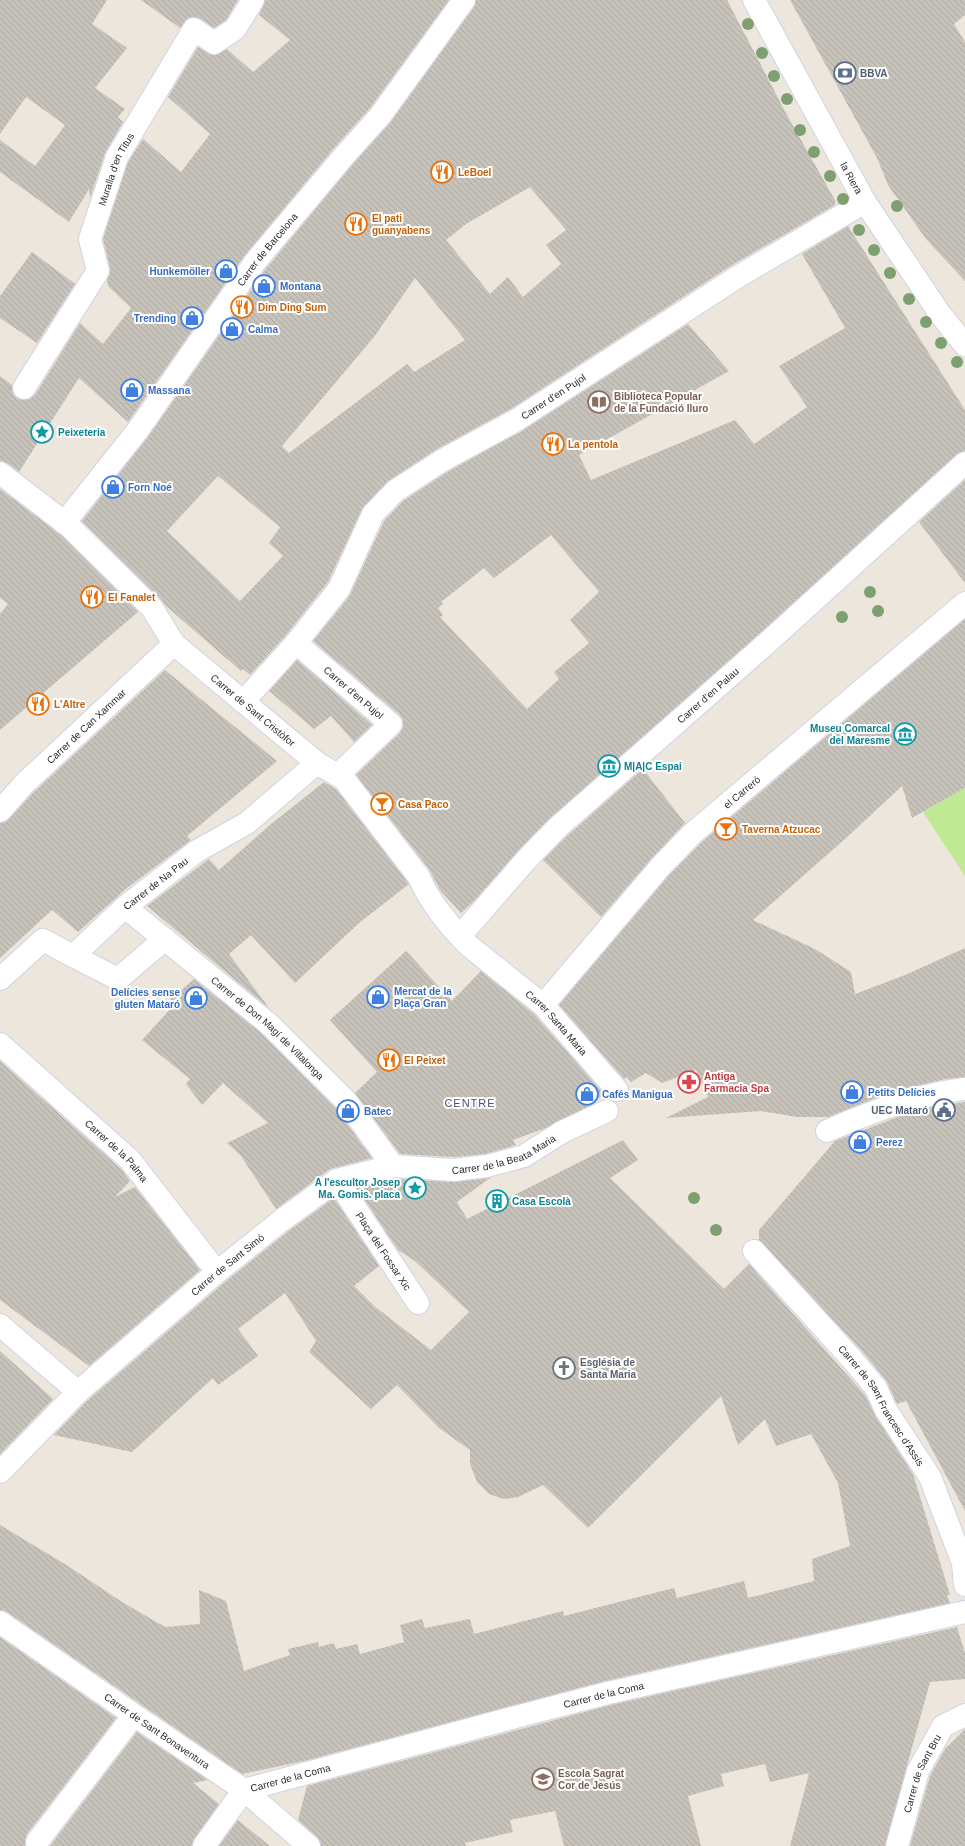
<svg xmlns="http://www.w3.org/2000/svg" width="965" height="1846" font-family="Helvetica,sans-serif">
	<defs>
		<pattern id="building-back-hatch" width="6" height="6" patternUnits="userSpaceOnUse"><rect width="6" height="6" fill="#c7c3bb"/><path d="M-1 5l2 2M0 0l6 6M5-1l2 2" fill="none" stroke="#aba8a1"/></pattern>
	</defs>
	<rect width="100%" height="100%" fill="#ece6dc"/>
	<polygon fill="#bfea93" points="965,788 965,876 923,812"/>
	<g fill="url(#building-back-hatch)" fill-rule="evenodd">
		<polygon points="0,0 107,0 92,24 127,48 95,88 125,109 118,117 123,122 105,153 90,198 89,189 69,222 0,172 0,140 35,166 65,125 26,97 0,134"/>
		<polygon points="141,0 238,0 226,20 214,28 201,19 194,17 188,18 180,28"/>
		<polygon points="265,0 449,0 370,108 334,148 245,255 128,422 79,378 19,472 7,463 0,461 0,376 12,385 13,393 17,398 23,400 29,399 35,395 80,323 103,344 131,308 108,286 107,280 110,273 110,268 103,239 128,162 143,139 181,172 210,134 168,97 198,47 213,55 227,49 253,72 290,40 259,15"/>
		<path d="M476 0H727L787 115 836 202 834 204 835 205 732 265 509 410 437 449 388 481 362 509 328 582 286 635 250 675 243 669 241 671 166 606 161 599 82 521 148 437 265 270 353 164 390 123 474 7ZM530 187 566 230 546 245 561 264 523 297 508 277 490 294 446 240 466 224ZM415 278 465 340 414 372 407 364 289 453 282 446 374 337ZM218 476 280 527 269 543 283 556 240 601 167 531Z"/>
		<polygon points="790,0 965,0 965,15 954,24 965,42 965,281 926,239 888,185 877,158"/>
		<path d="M848 226 965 410V451L957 454 759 634 549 819 517 852 475 900 461 913 440 890 429 869 356 775 400 733 403 727V720L399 714 313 641 349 597 384 521 403 501 449 471 522 431 688 324 729 371 579 455 591 480 735 420 754 444 807 407 779 366 845 328 802 254ZM551 535 599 592 570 620 589 643 554 672 559 679 527 709 440 617 443 615 438 608 443 604 441 602 484 568 494 578Z"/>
		<polygon points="32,252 75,284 37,343 0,318 0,296"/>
		<polygon points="965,480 965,583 919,522"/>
		<polygon points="0,489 61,535 138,612 0,730 0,614 8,604 0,598"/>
		<polygon points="965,619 965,788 912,818 902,786 845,839 753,920 815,949 851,972 855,994 905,975 965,948 965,1077 945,1079 908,1088 873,1099 828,1117 797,1117 761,1111 666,1118 708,1097 696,1070 662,1083 646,1073 631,1082 627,1077 624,1079 559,1005 670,874 702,842"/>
		<polygon points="297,660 372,725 354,742 331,716 314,729 269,691"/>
		<polygon points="165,670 277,761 187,836 191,840 127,888 78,932 52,910 0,958 0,823 9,819 33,793"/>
		<polygon points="643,769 685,823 652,858 601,917 543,860 566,837"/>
		<polygon points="324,782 336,789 409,884 359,923 295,983 251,935 229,954 269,1008 147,906 209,859 219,870 271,824"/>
		<polygon points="406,951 452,1001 481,971 534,1014 604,1094 587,1107 546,1128 513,1140 516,1145 485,1154 454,1157 400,1154 355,1093 377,1072 330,1020"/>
		<polygon points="194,979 261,1033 336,1109 372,1158 330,1169 276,1209 241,1156 227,1143 268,1123 223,1083 202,1105 186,1084 190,1079 142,1040 174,1005 170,1000"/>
		<polygon points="0,1061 121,1169 130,1181 115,1197 135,1187 200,1270 89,1366 0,1300"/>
		<polygon points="965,1102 965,1511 906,1401 897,1404 886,1380 861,1350 759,1240 759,1230 835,1141 898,1117 932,1107"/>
		<polygon points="623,1140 638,1160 610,1178 724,1289 749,1264 865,1395 876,1417 913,1474 950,1595 947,1595 950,1603 605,1681 304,1761 242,1774 7,1612 0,1610 0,1525 68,1566 122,1602 165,1627 200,1624 199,1590 226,1601 244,1671 290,1655 288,1649 318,1642 319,1647 334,1643 336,1649 357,1644 360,1654 404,1642 400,1625 422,1619 425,1628 470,1619 474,1634 563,1611 564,1616 674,1588 677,1598 744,1581 748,1598 814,1581 812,1559 850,1546 838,1483 811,1434 776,1446 765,1419 738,1445 721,1396 588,1528 543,1485 518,1497 504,1499 489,1494 477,1482 470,1464 470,1450 439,1428 397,1385 371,1409 309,1352 316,1341 285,1293 238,1329 258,1356 218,1385 213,1378 132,1452 54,1435 87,1401 225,1282 290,1230 334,1198 379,1266 354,1286 374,1306 431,1350 469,1312 415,1261 398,1250 357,1188 394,1179 453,1182 490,1178 457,1202 467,1219"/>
		<polygon points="0,1351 53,1399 0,1454"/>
		<polygon points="957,1627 965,1653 965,1679 930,1682 885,1846 790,1846 809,1773 770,1782 765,1764 721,1774 724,1786 688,1796 701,1846 564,1846 555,1811 510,1820 513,1832 465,1843 466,1846 321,1846 317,1837 298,1820 307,1786 611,1705"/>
		<polygon points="0,1637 116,1718 27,1834 25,1840 25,1846 0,1846"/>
		<polygon points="965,1729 965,1846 910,1846 930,1776 945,1749"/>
		<polygon points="137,1732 208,1780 193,1783 219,1804 194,1839 192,1846 50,1846"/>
		<polygon points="238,1820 270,1846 219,1846"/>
	</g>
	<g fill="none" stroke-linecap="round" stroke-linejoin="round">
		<g stroke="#d1d3e3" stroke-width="24">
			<g id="street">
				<path id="s1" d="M754 0 865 202 940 314 965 345"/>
				<path id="s2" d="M24 388 98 271 90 239 117 157 194 29 214 43 235 29 253 0"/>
				<path id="s3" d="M0 473 69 526 152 608 174 644 317 763 344 779 419 877C430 903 449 925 468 945L543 1005 617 1090"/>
				<path id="s4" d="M64 523 138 430 255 262 344 156 380 116 464 0"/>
				<path id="s5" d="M296 643 391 724 343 770 336 773"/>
				<path id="s6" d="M243 702 296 643 339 589 373 514 395 491 443 460 515 421 739 276 865 202"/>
				<path id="s7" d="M0 811 24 784 174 644"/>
				<path id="s8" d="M125 907 269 1024 346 1101 393 1166"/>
				<path id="s9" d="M460 936 526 860 557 828 767 643 965 463"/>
				<polyline points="73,956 118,979 165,939"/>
				<path id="s10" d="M0 979 43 940 73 956 125 907 197 851 247 823 317 763"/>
				<path id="s11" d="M543 1005 661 866 693 833 965 603"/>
				<path id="s12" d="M0 1044 130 1160 217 1272"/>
				<path d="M827 1131C870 1112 918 1094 965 1089"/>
				<path id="s13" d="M337 1180 418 1303"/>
				<path id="s14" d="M754 1251 851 1358 876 1388 886 1410 930 1477 963 1563 965 1585"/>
				<polyline points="0,1325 78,1392"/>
				<path id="s15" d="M0 1472 78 1392 217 1272 282 1220 337 1180 393 1166 454 1170 487 1166 524 1156 562 1132 607 1111"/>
				<path id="s16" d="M0 1622 134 1715 244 1790 309 1846"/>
				<path id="s17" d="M244 1790 523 1715 608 1693 965 1612"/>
				<polyline points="37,1842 134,1715"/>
				<polyline points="204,1846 244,1790"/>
				<path id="s18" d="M897 1846 918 1771 943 1726 965 1715"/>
			</g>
		</g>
		<use href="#street" stroke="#fff" stroke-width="22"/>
	</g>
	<g fill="#7ea071">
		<circle cx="748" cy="24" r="6"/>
		<circle cx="762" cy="53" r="6"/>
		<circle cx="774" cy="76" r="6"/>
		<circle cx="787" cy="99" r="6"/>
		<circle cx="800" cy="130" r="6"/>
		<circle cx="814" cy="152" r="6"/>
		<circle cx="830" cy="176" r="6"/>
		<circle cx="843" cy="199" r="6"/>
		<circle cx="897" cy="206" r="6"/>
		<circle cx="859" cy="230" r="6"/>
		<circle cx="874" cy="250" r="6"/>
		<circle cx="890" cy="273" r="6"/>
		<circle cx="909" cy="299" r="6"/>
		<circle cx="926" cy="322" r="6"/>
		<circle cx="941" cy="343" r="6"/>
		<circle cx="957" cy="362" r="6"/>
		<circle cx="870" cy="592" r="6"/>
		<circle cx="878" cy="611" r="6"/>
		<circle cx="842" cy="617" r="6"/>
		<circle cx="694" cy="1198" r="6"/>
		<circle cx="716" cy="1230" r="6"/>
	</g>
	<defs>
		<g id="bank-ring" transform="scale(1.15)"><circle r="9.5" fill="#fff" stroke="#5c6f8a" stroke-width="1.5"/><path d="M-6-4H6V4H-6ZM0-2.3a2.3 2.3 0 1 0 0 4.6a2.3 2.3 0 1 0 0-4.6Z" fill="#5c6f8a"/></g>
		<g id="restaurant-ring" transform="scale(1.15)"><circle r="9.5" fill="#fff" stroke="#e8710a" stroke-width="1.5"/><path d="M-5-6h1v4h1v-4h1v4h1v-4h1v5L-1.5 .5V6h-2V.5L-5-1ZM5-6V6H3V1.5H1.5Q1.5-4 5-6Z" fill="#e8710a"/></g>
		<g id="shop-ring" transform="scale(1.15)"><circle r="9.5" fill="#fff" stroke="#3f7fe0" stroke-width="1.5"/><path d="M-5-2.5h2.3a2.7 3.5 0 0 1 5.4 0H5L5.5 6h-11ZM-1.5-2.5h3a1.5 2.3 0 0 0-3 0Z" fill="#3f7fe0"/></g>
		<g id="library-ring" transform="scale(1.15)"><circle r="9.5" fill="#fff" stroke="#8d6e63" stroke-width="1.5"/><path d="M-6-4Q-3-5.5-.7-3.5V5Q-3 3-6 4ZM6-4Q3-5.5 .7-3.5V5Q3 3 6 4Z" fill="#8d6e63"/></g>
		<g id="sight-ring" transform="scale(1.15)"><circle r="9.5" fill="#fff" stroke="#0f9aa8" stroke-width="1.5"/><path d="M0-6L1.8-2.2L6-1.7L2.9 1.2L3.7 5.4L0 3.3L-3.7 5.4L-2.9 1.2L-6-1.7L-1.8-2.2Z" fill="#0f9aa8"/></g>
		<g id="museum-ring" transform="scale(1.15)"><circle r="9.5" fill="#fff" stroke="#0f9aa8" stroke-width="1.5"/><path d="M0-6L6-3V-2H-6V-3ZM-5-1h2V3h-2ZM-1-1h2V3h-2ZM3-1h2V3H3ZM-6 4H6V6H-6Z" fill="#0f9aa8"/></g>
		<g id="bar-ring" transform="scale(1.15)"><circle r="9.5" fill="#fff" stroke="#e8710a" stroke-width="1.5"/><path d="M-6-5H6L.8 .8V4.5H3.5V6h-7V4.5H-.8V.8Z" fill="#e8710a"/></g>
		<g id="pharmacy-ring" transform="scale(1.15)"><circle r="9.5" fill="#fff" stroke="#e0444e" stroke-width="1.5"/><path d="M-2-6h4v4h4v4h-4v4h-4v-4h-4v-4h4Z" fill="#e0444e"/></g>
		<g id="civic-ring" transform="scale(1.15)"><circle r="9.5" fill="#fff" stroke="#5c6f8a" stroke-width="1.5"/><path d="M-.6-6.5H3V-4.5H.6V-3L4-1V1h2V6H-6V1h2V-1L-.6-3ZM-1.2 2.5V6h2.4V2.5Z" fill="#5c6f8a"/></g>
		<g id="building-ring" transform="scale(1.15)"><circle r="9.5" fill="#fff" stroke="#0f9aa8" stroke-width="1.5"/><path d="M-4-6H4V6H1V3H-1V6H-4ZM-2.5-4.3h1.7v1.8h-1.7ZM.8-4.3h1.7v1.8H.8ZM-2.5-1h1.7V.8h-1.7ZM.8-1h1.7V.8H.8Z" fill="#0f9aa8"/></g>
		<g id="church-ring" transform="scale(1.15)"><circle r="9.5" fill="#fff" stroke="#6b7280" stroke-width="1.5"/><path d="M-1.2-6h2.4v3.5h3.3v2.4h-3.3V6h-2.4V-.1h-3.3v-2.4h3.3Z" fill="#6b7280"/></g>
		<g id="school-ring" transform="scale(1.15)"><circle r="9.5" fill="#fff" stroke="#8d6e63" stroke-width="1.5"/><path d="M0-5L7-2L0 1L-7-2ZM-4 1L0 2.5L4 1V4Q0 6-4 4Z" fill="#8d6e63"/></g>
	</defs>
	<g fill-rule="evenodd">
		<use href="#bank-ring" x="845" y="73"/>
		<use href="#restaurant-ring" x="442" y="172"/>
		<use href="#restaurant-ring" x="356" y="224"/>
		<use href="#shop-ring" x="226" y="271"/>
		<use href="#shop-ring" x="264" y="286"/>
		<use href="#restaurant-ring" x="242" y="307"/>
		<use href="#shop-ring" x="192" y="318"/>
		<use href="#shop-ring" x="232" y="329"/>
		<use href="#shop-ring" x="132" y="390"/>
		<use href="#library-ring" x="599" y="402"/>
		<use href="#sight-ring" x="42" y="432"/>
		<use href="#restaurant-ring" x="553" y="444"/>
		<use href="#shop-ring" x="113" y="487"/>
		<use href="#restaurant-ring" x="92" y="597"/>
		<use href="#restaurant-ring" x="38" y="704"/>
		<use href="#museum-ring" x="905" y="734"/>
		<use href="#museum-ring" x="609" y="766"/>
		<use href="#bar-ring" x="382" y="804"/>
		<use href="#bar-ring" x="726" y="829"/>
		<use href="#shop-ring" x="378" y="997"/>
		<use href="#shop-ring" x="196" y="998"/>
		<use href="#restaurant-ring" x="389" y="1060"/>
		<use href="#pharmacy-ring" x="689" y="1082"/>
		<use href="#shop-ring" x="852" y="1092"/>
		<use href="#shop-ring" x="587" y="1094"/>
		<use href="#civic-ring" x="944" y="1110"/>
		<use href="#shop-ring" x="348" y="1111"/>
		<use href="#shop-ring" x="860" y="1142"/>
		<use href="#sight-ring" x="415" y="1188"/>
		<use href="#building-ring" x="497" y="1201"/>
		<use href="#church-ring" x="564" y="1368"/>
		<use href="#school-ring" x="543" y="1779"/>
	</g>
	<g text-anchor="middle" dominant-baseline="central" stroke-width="4" stroke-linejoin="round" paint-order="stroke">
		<g font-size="10" font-weight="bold" fill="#4e5e75" stroke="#fff" text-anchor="start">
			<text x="860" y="73">BBVA</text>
			<text x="928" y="1110" text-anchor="end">UEC Mataró</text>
		</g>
		<g font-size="10" fill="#2a2a2a" stroke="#fff">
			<text stroke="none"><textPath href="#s2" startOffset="246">Muralla d'en Titus</textPath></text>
			<text stroke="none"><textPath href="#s1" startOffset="203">la Riera</textPath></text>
			<text stroke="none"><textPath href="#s4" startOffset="341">Carrer de Barcelona</textPath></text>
			<text stroke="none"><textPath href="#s6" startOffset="447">Carrer d'en Pujol</textPath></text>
			<text stroke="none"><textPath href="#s5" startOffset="76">Carrer d'en Pujol</textPath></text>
			<text stroke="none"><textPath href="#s9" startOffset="346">Carrer d'en Palau</textPath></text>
			<text stroke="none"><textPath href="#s3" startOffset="349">Carrer de Sant Cristòfor</textPath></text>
			<text stroke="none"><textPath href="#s7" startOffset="121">Carrer de Can Xammar</textPath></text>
			<text stroke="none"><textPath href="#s11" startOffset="292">el Carreró</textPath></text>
			<text stroke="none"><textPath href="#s10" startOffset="202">Carrer de Na Pau</textPath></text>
			<text stroke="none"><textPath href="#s3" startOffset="789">Carrer Santa Maria</textPath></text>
			<text stroke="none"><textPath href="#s8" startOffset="187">Carrer de Don Magí de Villalonga</textPath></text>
			<text stroke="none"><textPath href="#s12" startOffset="158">Carrer de la Palma</textPath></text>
			<text stroke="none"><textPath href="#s15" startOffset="618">Carrer de la Beata Maria</textPath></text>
			<text stroke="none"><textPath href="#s13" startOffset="85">Plaça del Fossar Xic</textPath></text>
			<text stroke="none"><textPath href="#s15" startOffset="308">Carrer de Sant Simó</textPath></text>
			<text stroke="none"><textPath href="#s14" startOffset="201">Carrer de Sant Francesc d'Assís</textPath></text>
			<text stroke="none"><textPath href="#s17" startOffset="372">Carrer de la Coma</textPath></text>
			<text stroke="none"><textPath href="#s16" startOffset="191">Carrer de Sant Bonaventura</textPath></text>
			<text stroke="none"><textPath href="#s18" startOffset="77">Carrer de Sant Bru</textPath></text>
			<text stroke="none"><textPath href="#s17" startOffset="48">Carrer de la Coma</textPath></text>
		</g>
		<g font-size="10" font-weight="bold" fill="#c56008" stroke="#fff" text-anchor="start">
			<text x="458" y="172">LeBoel</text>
			<text x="372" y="218">El pati<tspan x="372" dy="12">guanyabens</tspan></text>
			<text x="258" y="307">Dim Ding Sum</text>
			<text x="568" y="444">La pentola</text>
			<text x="108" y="597">El Fanalet</text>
			<text x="54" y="704">L'Altre</text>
			<text x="398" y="804">Casa Paco</text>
			<text x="742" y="829">Taverna Atzucac</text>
			<text x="404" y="1060">El Peixet</text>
		</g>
		<g font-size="10" font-weight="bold" fill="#366cbe" stroke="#fff" text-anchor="start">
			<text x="210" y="271" text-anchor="end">Hunkemöller</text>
			<text x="280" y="286">Montana</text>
			<text x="176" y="318" text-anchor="end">Trending</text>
			<text x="248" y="329">Calma</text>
			<text x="148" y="390">Massana</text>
			<text x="128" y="487">Forn Noé</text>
			<text x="394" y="991">Mercat de la<tspan x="394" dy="12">Plaça Gran</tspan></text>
			<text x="180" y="992" text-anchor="end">Delícies sense<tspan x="180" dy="12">gluten Mataró</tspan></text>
			<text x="868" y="1092">Petits Delícies</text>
			<text x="602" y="1094">Cafés Manigua</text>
			<text x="364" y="1111">Batec</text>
			<text x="876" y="1142">Perez</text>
		</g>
		<g font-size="10" font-weight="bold" fill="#785e54" stroke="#fff" text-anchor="start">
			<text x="614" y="396">Biblioteca Popular<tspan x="614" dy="12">de la Fundació Iluro</tspan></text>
			<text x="558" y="1773">Escola Sagrat<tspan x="558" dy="12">Cor de Jesús</tspan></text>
		</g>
		<g font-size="10" font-weight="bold" fill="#0d838f" stroke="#fff" text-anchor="start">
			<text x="58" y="432">Peixeteria</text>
			<text x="890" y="728" text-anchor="end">Museu Comarcal<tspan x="890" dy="12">del Maresme</tspan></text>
			<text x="624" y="766">M|A|C Espai</text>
			<text x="400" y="1182" text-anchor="end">A l'escultor Josep<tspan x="400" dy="12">Ma. Gomis. placa</tspan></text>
			<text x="512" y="1201">Casa Escolà</text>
		</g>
		<g font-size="10" font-weight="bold" fill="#be3a42" stroke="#fff" text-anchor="start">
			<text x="704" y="1076">Antiga<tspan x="704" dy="12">Farmacia Spa</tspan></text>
		</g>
		<g font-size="10" font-weight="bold" fill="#5b616d" stroke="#fff" text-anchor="start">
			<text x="580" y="1362">Església de<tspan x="580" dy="12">Santa Maria</tspan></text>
		</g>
		<g font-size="11" letter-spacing="1" fill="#4a4f7b" stroke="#fff">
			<text x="470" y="1103">CENTRE</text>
		</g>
	</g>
</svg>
